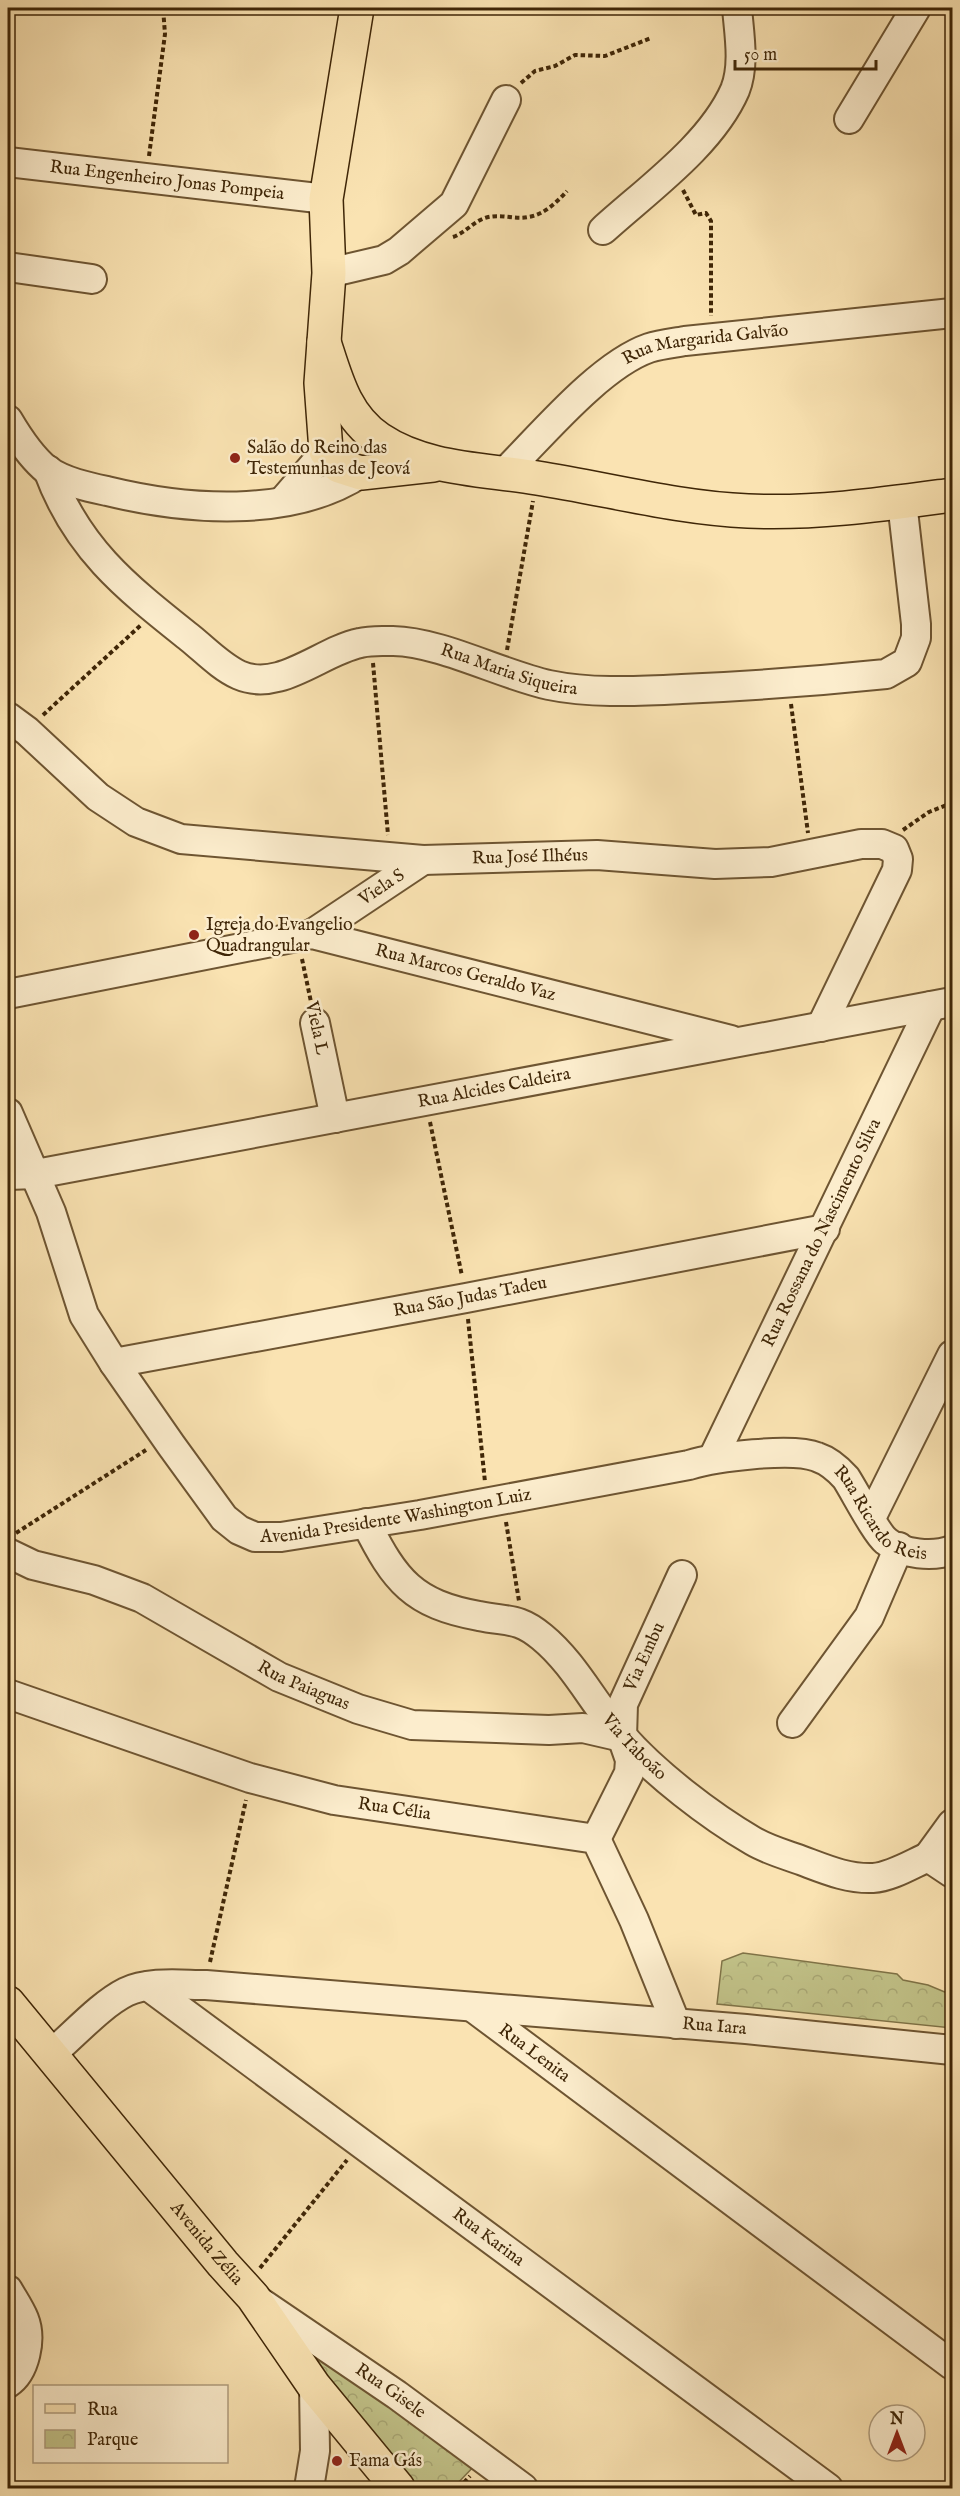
<svg xmlns="http://www.w3.org/2000/svg" width="960" height="2496" font-family="'IM FELL English',serif">
	<defs>
		<pattern id="park-crowns" width="20" height="18" patternUnits="userSpaceOnUse" patternTransform="scale(1.5)"><rect width="20" height="18" fill="#c2c389"/><path d="M2 6a3 3 0 1 1 6 0M12 15a3 3 0 1 1 6 0" fill="none" stroke="#a8a775"/></pattern>
	</defs>
	<rect width="100%" height="100%" fill="#fae3b2"/>
	<filter id="stains"><feTurbulence type="fractalNoise" baseFrequency=".00333" numOctaves="4"/><feColorMatrix values="0 0 0 0 .2 0 0 0 0 .09 0 0 0 0 .02 0 0 0 .5 -.17"/></filter>
	<radialGradient id="worn" r=".72"><stop offset=".6" stop-color="#630" stop-opacity="0"/><stop offset="1" stop-color="#630" stop-opacity=".3"/></radialGradient>
	<g fill="url(#park-crowns)" stroke="#807448" stroke-width="1.5">
		<polygon points="743,1953 897,1974 903,1980 928,1985 952,1995 952,2028 717,2004 722,1961"/>
		<polygon points="319,2349 478,2462 453,2488 406,2488 305,2358"/>
	</g>
	<g fill="none" stroke-linecap="round" stroke-linejoin="round">
		<g stroke="#6e5532" stroke-width="32">
			<g id="minor">
				<polyline points="849,119 916,8"/>
				<path id="s1" d="M8 162 326 199"/>
				<path d="M603 230C647 190 711 145 735 90 745 65 739 33 737 8"/>
				<polyline points="8,267 92,279"/>
				<polyline points="329,273 384,260 399,251 454,204 506,100"/>
				<path d="M8 420C18 437 31 457 47 470 64 482 88 487 107 491 185 510 291 519 361 473"/>
				<path id="s2" d="M48 470C77 549 126 587 190 638 205 650 221 667 239 675 280 693 321 651 360 643 371 640 382 641 393 641 441 642 500 674 549 685 592 694 638 691 682 689 750 686 818 681 886 674L907 662 916 638V624L902 502"/>
				<path id="s3" d="M504 473C542 435 600 365 649 348 661 344 674 343 685 341L952 313"/>
				<polyline points="283,501 326,451"/>
				<path id="s4" d="M8 717 27 731 98 797 136 822 181 839 423 860 597 855 715 864 771 862 861 844H882L894 849 898 859 897 870 821 1027"/>
				<path id="s5" d="M312 934 423 860"/>
				<path id="s6" d="M8 994 312 934 731 1040"/>
				<polyline points="315,1023 335,1118"/>
				<path id="s7" d="M8 1113 51 1212 84 1315 114 1363 171 1445 224 1518 239 1530 255 1537H281L420 1515 689 1465C715 1457 792 1447 817 1457 829 1461 838 1469 846 1478 855 1492 876 1533 886 1541 902 1555 934 1557 952 1550"/>
				<path id="s8" d="M8 1175 36 1174 952 1002"/>
				<path id="s9" d="M114 1363 466 1298 825 1229"/>
				<path id="s10" d="M713 1458 931 1006"/>
				<polyline points="871,1518 952,1355"/>
				<path id="s11" d="M366 1523C395 1581 413 1604 479 1616 508 1622 518 1617 542 1637 575 1664 594 1705 622 1736 654 1773 710 1816 753 1841 768 1850 787 1855 803 1861 827 1870 848 1879 873 1878 891 1877 912 1864 928 1857L952 1873"/>
				<path id="s12" d="M8 1553 33 1565 94 1580 142 1598 279 1677 358 1709 412 1725 549 1730 583 1728 622 1737"/>
				<path id="s13" d="M8 1694 250 1778 334 1800 596 1839 634 1920 676 2024"/>
				<polyline points="792,1723 869,1617 899,1547"/>
				<path id="s14" d="M596 1839 629 1773 630 1760 622 1737 623 1704 682 1575"/>
				<polyline points="928,1857 952,1824"/>
				<path id="s15" d="M148 1986 828 2488"/>
				<path id="s16" d="M475 2009 952 2365"/>
				<path id="s17" d="M50 2055C73 2036 100 2005 126 1992 149 1981 181 1985 206 1985L746 2029 952 2050"/>
				<path d="M8 2290C13 2299 20 2309 24 2319 32 2339 25 2372 8 2383"/>
				<path id="s18" d="M260 2302 397 2395 523 2488"/>
				<polyline points="309,2488 315,2451 314,2386"/>
			</g>
		</g>
		<g stroke="#3f2607" stroke-width="36">
			<g id="major">
				<polyline points="357,8 326,199 329,273 321,383 326,451 339,466 361,473 433,465"/>
				<path d="M324 342C336 379 345 416 379 439 425 470 484 469 537 478 607 489 677 508 748 511 817 514 885 504 952 495"/>
				<path id="s19" d="M8 2003 223 2264 253 2297 314 2386 398 2488"/>
			</g>
		</g>
		<g stroke="#3f2607" stroke-width="4" stroke-dasharray="4.5 3" stroke-linecap="butt">
			<polyline points="521,83 535,71 555,66 575,55 605,56 651,38"/>
			<polyline points="149,156 165,34 163,8"/>
			<polyline points="683,190 696,215 706,213 711,221 711,316"/>
			<path d="M453 237C465 233 473 222 485 218 500 213 514 220 528 217 544 215 557 202 567 191"/>
			<polyline points="507,650 533,501"/>
			<polyline points="373,663 388,835"/>
			<polyline points="791,704 808,833"/>
			<polyline points="43,715 141,625"/>
			<polyline points="903,830 929,812 952,803"/>
			<polyline points="302,959 311,1002"/>
			<polyline points="430,1122 462,1276"/>
			<polyline points="468,1319 485,1482"/>
			<polyline points="506,1522 519,1601"/>
			<polyline points="16,1533 146,1450"/>
			<polyline points="210,1962 246,1800"/>
			<polyline points="260,2268 347,2160"/>
			<polyline points="459,2488 470,2476"/>
		</g>
		<use href="#minor" stroke="#fcedcd" stroke-width="28"/>
		<use href="#major" stroke="#fae3b2" stroke-width="33"/>
	</g>
	<g fill="#8f2418" stroke="#fcedcd" stroke-width="2">
		<circle cx="235" cy="458" r="6"/>
		<circle cx="194" cy="935" r="6"/>
		<circle cx="337" cy="2461" r="6"/>
	</g>
	<g text-anchor="middle" dominant-baseline="central" stroke-width="5" stroke-linejoin="round" paint-order="stroke">
		<g font-size="18" fill="#3f2607" stroke="#fcedcd">
			<text stroke="none"><textPath href="#s1" startOffset="160">Rua Engenheiro Jonas Pompeia</textPath></text>
			<text stroke="none"><textPath href="#s3" startOffset="249">Rua Margarida Galvão</textPath></text>
			<text stroke="none"><textPath href="#s2" startOffset="567">Rua Maria Siqueira</textPath></text>
			<text stroke="none"><textPath href="#s4" startOffset="564">Rua José Ilhéus</textPath></text>
			<text stroke="none"><textPath href="#s5" startOffset="84">Viela S</textPath></text>
			<text stroke="none"><textPath href="#s6" startOffset="468">Rua Marcos Geraldo Vaz</textPath></text>
			<text transform="translate(316 1028) rotate(78)">Viela L</text>
			<text stroke="none"><textPath href="#s8" startOffset="494">Rua Alcides Caldeira</textPath></text>
			<text stroke="none"><textPath href="#s10" startOffset="250">Rua Rossana do Nascimento Silva</textPath></text>
			<text stroke="none"><textPath href="#s9" startOffset="362">Rua São Judas Tadeu</textPath></text>
			<text stroke="none"><textPath href="#s7" startOffset="1158">Rua Ricardo Reis</textPath></text>
			<text stroke="none"><textPath href="#s7" startOffset="642">Avenida Presidente Washington Luiz</textPath></text>
			<text stroke="none"><textPath href="#s14" startOffset="196">Via Embu</textPath></text>
			<text stroke="none"><textPath href="#s12" startOffset="326">Rua Paiaguas</textPath></text>
			<text stroke="none"><textPath href="#s11" startOffset="366">Via Taboão</textPath></text>
			<text stroke="none"><textPath href="#s13" startOffset="404">Rua Célia</textPath></text>
			<text stroke="none"><textPath href="#s17" startOffset="690">Rua Iara</textPath></text>
			<text stroke="none"><textPath href="#s16" startOffset="74">Rua Lenita</textPath></text>
			<text stroke="none"><textPath href="#s15" startOffset="423">Rua Karina</textPath></text>
			<text stroke="none"><textPath href="#s19" startOffset="312">Avenida Zélia</textPath></text>
			<text stroke="none"><textPath href="#s18" startOffset="158">Rua Gisele</textPath></text>
		</g>
		<g font-size="18" fill="#3f2607" stroke="#fcedcd" text-anchor="start">
			<text x="247" y="448">Salão do Reino das<tspan x="247" dy="21">Testemunhas de Jeová</tspan></text>
			<text x="206" y="925">Igreja do Evangelio<tspan x="206" dy="21">Quadrangular</tspan></text>
			<text x="349" y="2461">Fama Gás</text>
		</g>
	</g>
	<rect width="960" height="2496" fill="none" stroke="#fae3b2" stroke-width="30"/>
	<rect x="9" y="9" width="942" height="2478" fill="none" stroke="#3f2607" stroke-width="3"/>
	<rect x="15" y="15" width="930" height="2466" fill="none" stroke="#3f2607" stroke-width="1.5"/>
	<rect x="33" y="2385" width="195" height="78" fill="#fcedcd" stroke="#b09d7e" stroke-width="1.5"/>
	<rect x="45" y="2404" width="30" height="9" fill="#fae3b2" stroke="#b09d7e" stroke-width="1.5"/>
	<text x="87" y="2415" font-size="18" fill="#3f2607">Rua</text>
	<rect x="45" y="2430" width="30" height="18" fill="url(#park-crowns)" stroke="#b09d7e" stroke-width="1.5"/>
	<text x="87" y="2445" font-size="18" fill="#3f2607">Parque</text>
	<g transform="translate(897 2433)"><circle r="28" fill="#fcedcd" stroke="#b09d7e" stroke-width="1.5"/>
	<path d="M0-4.5L10 22L0 15L-10 22Z" fill="#8f2418"/>
	<text y="-9" font-size="16" font-weight="bold" text-anchor="middle" fill="#3f2607">N</text>
	</g>
	<path d="M735 60v9h141v-9" fill="none" stroke="#3f2607" stroke-width="3"/>
	<text x="744" y="60" font-size="18" fill="#3f2607" stroke="#fcedcd" stroke-width="4.5" paint-order="stroke">50 m</text>
	<rect width="100%" height="100%" filter="url(#stains)"/>
	<rect width="100%" height="100%" fill="url(#worn)"/>
</svg>
